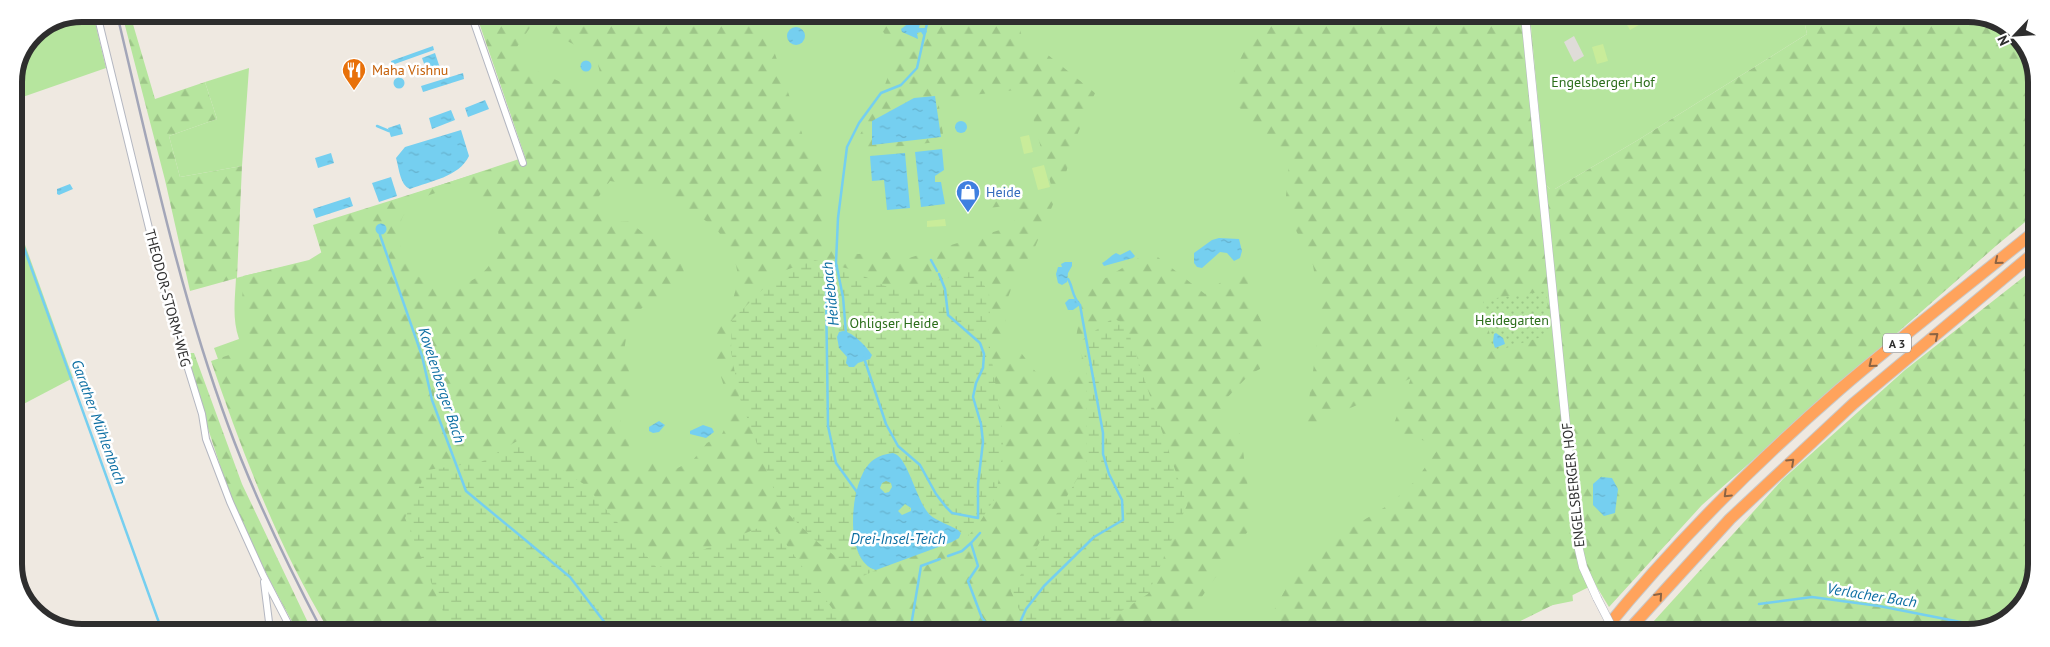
<svg xmlns="http://www.w3.org/2000/svg" width="2050" height="647" font-family="'PT Sans',sans-serif">
	<defs>
		<pattern id="forest-firs" width="22" height="20" patternUnits="userSpaceOnUse" patternTransform="scale(1.25)"><rect width="22" height="20" fill="#b6e59e"/><path d="M5 1l3.5 6h-7zM16 11l3.5 6h-7z" fill="#9dc588"/></pattern>
		<pattern id="wetland-marsh" width="20" height="14" patternUnits="userSpaceOnUse" patternTransform="scale(1.25)"><rect width="20" height="14" fill="#b6e59e"/><path d="M1 5h8M5 5V1M11 12h8M15 12V8" fill="none" stroke="#9dc588"/></pattern>
		<pattern id="garden-dots" width="8" height="8" patternUnits="userSpaceOnUse" patternTransform="scale(1.25)"><rect width="8" height="8" fill="#b6e59e"/><path d="M2 2h.1M6 6h.1" fill="none" stroke="#9dc588" stroke-width="1.8" stroke-linecap="round"/></pattern>
		<pattern id="water-ripples" width="26" height="14" patternUnits="userSpaceOnUse" patternTransform="scale(1.25)"><rect width="26" height="14" fill="#75cff0"/><path d="M2 4q2-2 4 0t4 0M15 11q2-2 4 0t4 0" fill="none" stroke="#66b2ce"/></pattern>
	</defs>
	<rect width="100%" height="100%" fill="#efe9e1"/>
	<g fill="#b6e59e">
		<polygon points="83,14 93,14 106,68 14,100 14,82 34,34"/>
		<path d="M477 14 1519 16 1573 601 1528 610 1461 633 342 631 234 403 214 348 239 339C232 319 235 299 236 278L309 260 322 252 314 227 525 157Z"/>
		<polygon points="1530,16 1803,16 1807,34 1638,140 1555,189 1550,189 1546,185"/>
		<polygon points="249,68 242,166 180,177 169,136 217,119 205,82"/>
		<polygon points="14,214 73,378 14,409"/>
	</g>
	<g fill="url(#forest-firs)" fill-rule="evenodd">
		<polygon points="122,14 130,14 155,99 205,82 217,119 169,136 180,177 242,166 237,278 190,291 165,180"/>
		<path d="M476 14 767 15 774 51 805 142 821 156 825 238 848 253 858 254 889 252 896 262 1016 225 1014 218 1006 206 988 208 987 202 1054 196 1025 89 938 99 944 141 864 151 851 150C864 128 901 68 890 44 886 34 877 24 871 15H919L905 25 902 32 914 38 917 33 921 32 920 23 931 22 934 17 929 15H1018L1024 51 1048 55 1095 93 1078 133 1065 176 1035 247 1013 284 1007 300 1004 352 1022 354C1027 360 1032 370 1038 373 1051 380 1067 373 1080 367L1082 357 1076 338 1084 290 1097 275 1106 278 1150 251 1205 294 1244 265 1248 278 1249 294 1263 325V346L1260 369 1250 374 1222 403 1219 421 1225 428 1238 431 1241 436 1253 524 1187 618 1184 632 329 631C317 610 305 589 294 567 261 501 235 431 211 361L253 347 242 308 243 276 323 258 313 225 526 158ZM531 26 548 31 596 56 600 73 593 97 539 72 511 56ZM872 121 941 137 872 145ZM655 177 676 201 715 227 733 252 739 279 733 299 712 333 716 360 732 413 722 434 707 443 693 460 672 471C653 462 658 457 634 461L631 459 632 453 619 416C622 411 630 403 632 397 635 385 627 367 625 355 623 344 629 328 634 318 643 299 680 291 684 280 688 267 669 246 661 237L657 235 651 239 628 221 616 222 612 213 597 204V199L610 181 642 186ZM459 187C531 214 494 302 433 283 425 281 416 276 411 269 396 248 392 218 416 202 427 194 445 190 459 187ZM903 461 931 516 958 530 952 542 921 553 865 565 856 549 853 533 856 491 868 465Z"/>
		<polygon points="1262,15 1530,16 1546,185 1550,189 1555,189 1638,140 1807,34 1803,16 1985,16 2019,37 2036,78 2035,214 1997,245 1702,505 1609,607 1595,584 1496,633 1262,632 1295,572 1315,550 1390,504 1416,480 1441,445 1391,432 1411,378 1362,403 1305,427 1321,316 1313,265 1285,208 1289,161 1238,106 1233,74"/>
		<polygon points="2035,268 2034,582 2009,619 1968,633 1643,633 1783,479 1905,370"/>
		<polygon points="187,353 194,353 242,484 312,631 297,631 267,575 232,502 199,401"/>
		<circle cx="886" cy="487" r="6"/>
		<circle cx="904" cy="510" r="6"/>
	</g>
	<g fill="url(#wetland-marsh)" fill-rule="evenodd">
		<path d="M815 260 849 269 885 286 910 289 971 271 979 277 989 293 990 308 988 334 1001 421 1004 454 995 498 978 525 968 536 931 516 921 503 903 461 898 454 868 465 856 491 853 533 856 549 865 565 876 570 861 577 815 540 780 506 739 396 731 351 732 320 780 272ZM843 331 848 332 867 346 870 359 858 363H846L847 357 845 353Z"/>
		<polygon points="1113,318 1126,325 1187,505 1148,594 1089,632 1029,632 1011,591 1086,464 1086,365 1082,340"/>
		<polygon points="519,440 585,485 657,568 771,523 849,632 451,631 405,518 427,470 481,462"/>
	</g>
	<polygon fill="url(#garden-dots)" points="1546,291 1551,334 1493,352 1483,300"/>
	<g fill="#c9ec9a">
		<polygon points="1622,16 1643,16 1646,21 1630,30"/>
		<polygon points="1603,44 1608,61 1597,64 1592,47"/>
		<polygon points="1029,135 1033,152 1024,154 1020,137"/>
		<polygon points="1044,165 1050,187 1038,190 1032,168"/>
		<polygon points="945,219 946,226 927,227 927,221"/>
	</g>
	<polygon fill="#dfdcd8" points="1574,36 1584,56 1574,62 1564,42"/>
	<g fill="url(#water-ripples)" fill-rule="evenodd">
		<polygon points="919,15 934,17 931,22 920,23 919,28 925,28 927,32 923,35 921,32 917,33 918,39 902,32 901,29"/>
		<circle cx="796" cy="36" r="9"/>
		<polygon points="433,46 434,50 392,65 391,61"/>
		<polygon points="435,53 441,71 428,75 422,58"/>
		<circle cx="586" cy="66" r="5.5"/>
		<polygon points="463,73 464,79 423,92 421,86"/>
		<circle cx="399" cy="83" r="5.5"/>
		<polygon points="935,96 941,137 872,145 872,121 914,98"/>
		<polygon points="485,100 489,109 468,117 465,108"/>
		<polygon points="451,110 455,120 432,129 429,118"/>
		<circle cx="961" cy="127" r="6"/>
		<polygon points="400,124 403,134 391,137 388,128"/>
		<path d="M461 130 469 156C459 177 430 181 410 189 400 185 399 168 396 158L405 147Z"/>
		<polygon points="942,149 944,170 935,176 935,182 941,182 945,204 921,207 915,152"/>
		<polygon points="331,153 334,163 318,168 315,158"/>
		<polygon points="905,153 910,208 887,210 884,180 872,181 870,156"/>
		<polygon points="391,177 397,196 379,202 372,183"/>
		<polygon points="70,184 73,189 59,195 57,194 57,189"/>
		<polygon points="350,197 353,206 316,218 313,209"/>
		<circle cx="381" cy="229" r="5.5"/>
		<polygon points="1219,238 1239,239 1242,251 1240,258 1234,261 1227,253 1220,252 1202,268 1197,267 1194,263 1194,253 1212,240"/>
		<path d="M1130 250 1135 256 1133 258 1104 266 1102 263C1108 260 1110 256 1116 253L1120 255Z"/>
		<polygon points="1065,262 1072,262 1072,266 1068,273 1067,282 1062,285 1058,283 1056,274 1058,267 1062,267 1061,264"/>
		<polygon points="1069,299 1074,299 1079,301 1080,305 1073,310 1068,310 1065,303"/>
		<path d="M843 331C853 332 867 347 872 355L870 359 858 363 854 367H849L846 363 847 357 839 348 837 337 839 332Z"/>
		<polygon points="1496,333 1503,338 1505,344 1495,348 1493,342 1494,334"/>
		<polygon points="659,421 665,425 659,432 653,433 649,431 649,427"/>
		<polygon points="703,425 712,428 714,432 706,438 690,434 690,431"/>
		<path d="M893 453C908 456 916 501 930 515 937 521 950 525 958 530L961 533 959 538 952 542 876 570C843 561 850 484 869 464 875 457 884 454 893 453ZM886 481 891 483 892 487 889 492 885 493 880 488 882 483ZM905 504 911 508V511L902 515 898 511Z"/>
		<polygon points="1601,477 1612,478 1618,489 1615,513 1604,516 1593,505 1593,484"/>
	</g>
	<g fill="none" stroke-linecap="round" stroke-linejoin="round">
		<g stroke="#75cff0" stroke-width="2.5">
			<polyline points="377,126 389,131"/>
			<polyline points="14,220 162,631"/>
			<polyline points="380,235 422,356 432,400 466,491 570,577 612,632"/>
			<polyline points="931,260 937,271"/>
			<polyline points="837,266 830,275 826,290 828,426 836,463 857,492"/>
			<polyline points="846,333 843,297 836,263 838,218 847,147 859,123 881,93 901,85 917,68 928,19"/>
			<polyline points="864,358 886,424 898,446 920,465 936,494 946,507 952,513 978,518 978,484 983,442 981,424 973,397 976,383 983,368 984,354 980,343 948,315 945,289 939,274"/>
			<polyline points="980,533 971,543 978,566 968,581 982,618 993,632"/>
			<polyline points="948,556 962,551 971,543"/>
			<polyline points="1759,604 1812,597 1879,606 1976,625 1980,629"/>
			<polyline points="910,632 921,566 940,559"/>
			<path d="M1013 632 1018 627 1026 609 1044 586 1094 537 1123 520 1122 500 1109 474 1103 454V433L1080 305C1072 297 1073 287 1068 279"/>
		</g>
		<g stroke="#b4b7c1" stroke-width="8">
			<g id="minor">
				<polyline points="97,14 165,294 202,414 206,439 230,502 263,575 292,631"/>
				<polyline points="471,14 523,163"/>
				<polyline points="264,582 269,622 273,631"/>
			</g>
		</g>
		<g stroke="#b4b7c1" stroke-width="9">
			<polyline id="tertiary" points="1525,16 1578,545 1583,567 1597,598"/>
		</g>
		<g stroke="#c9c9c9" stroke-width="13">
			<g id="motorway">
				<path d="M1602 633C1673 545 1754 464 1839 390 1903 335 1970 284 2035 231"/>
				<polyline points="1626,633 1730,519 1853,404 2035,252"/>
			</g>
		</g>
		<use href="#minor" stroke="#fff" stroke-width="6"/>
		<use href="#tertiary" stroke="#fff" stroke-width="8"/>
		<use href="#motorway" stroke="#ffa35c" stroke-width="11"/>
		<path stroke="#a3a6b8" stroke-width="2.5" d="M117 14C150 152 179 292 228 425 254 496 287 564 322 631"/>
		<g stroke="#b4b7c1" stroke-width="9" stroke-linecap="butt">
			<polyline id="tertiary-bridge" points="1597,598 1615,633"/>
		</g>
		<use href="#tertiary-bridge" stroke="#fff" stroke-width="8"/>
	</g>
	<defs><path id="oneway-chevron" d="M-2-3.5L2.5 0L-2 3.5" fill="none" stroke-width="1.6" stroke-linecap="round" stroke-linejoin="round" transform="scale(1.25)"/></defs>
	<g stroke="#8c6343">
		<use href="#oneway-chevron" transform="translate(1998 261) rotate(141)"/>
		<use href="#oneway-chevron" transform="translate(1935 336) rotate(-40)"/>
		<use href="#oneway-chevron" transform="translate(1872 364) rotate(141)"/>
		<use href="#oneway-chevron" transform="translate(1791 462) rotate(-43)"/>
		<use href="#oneway-chevron" transform="translate(1727 494) rotate(136)"/>
		<use href="#oneway-chevron" transform="translate(1659 596) rotate(-48)"/>
	</g>
	<defs>
		<g id="restaurant-pin" transform="scale(1.25)"><path d="M0 17L-7.5 6A9.5 9.5 0 1 1 7.5 6Z" fill="#e8710a" stroke="#fff"/><path d="M-5-6h1v4h1v-4h1v4h1v-4h1v5L-1.5 .5V6h-2V.5L-5-1ZM5-6V6H3V1.5H1.5Q1.5-4 5-6Z" fill="#fff"/></g>
		<g id="shop-pin" transform="scale(1.25)"><path d="M0 17L-7.5 6A9.5 9.5 0 1 1 7.5 6Z" fill="#3f7fe0" stroke="#fff"/><path d="M-5-2.5h2.3a2.7 3.5 0 0 1 5.4 0H5L5.5 6h-11ZM-1.5-2.5h3a1.5 2.3 0 0 0-3 0Z" fill="#fff"/></g>
	</defs>
	<g fill-rule="evenodd">
		<use href="#restaurant-pin" x="354" y="70"/>
		<use href="#shop-pin" x="968" y="192"/>
	</g>
	<g text-anchor="middle" dominant-baseline="central" stroke-width="5" stroke-linejoin="round" paint-order="stroke">
		<rect fill="#fff" stroke="#6d6d6d" stroke-width="1" x="1883" y="333.5" width="28" height="19" rx="4"/>
		<g font-size="12" font-weight="bold" fill="#2e2e2e">
			<text x="1897" y="343">A 3</text>
		</g>
		<g font-size="14" fill="#c56008" stroke="#fff" text-anchor="start">
			<text x="372" y="70">Maha Vishnu</text>
		</g>
		<g font-size="14" fill="#2c6e1b" stroke="#fff">
			<text x="1603" y="82">Engelsberger Hof</text>
			<text x="1512" y="320">Heidegarten</text>
			<text x="894" y="323">Ohligser Heide</text>
		</g>
		<g font-size="14" fill="#366cbe" stroke="#fff" text-anchor="start">
			<text x="986" y="192">Heide</text>
		</g>
		<g font-size="14" fill="#2e2e2e" stroke="#fff">
			<text transform="translate(168 298) rotate(75)">THEODOR-STORM-WEG</text>
			<text transform="translate(1573 485) rotate(-96)">ENGELSBERGER HOF</text>
		</g>
		<g font-size="15" font-style="italic" fill="#0d6fa3" stroke="#fff">
			<text transform="translate(830 294) rotate(-96)">Heidebach</text>
			<text transform="translate(442 385) rotate(72)">Kovelenberger Bach</text>
			<text transform="translate(99 422) rotate(70)">Garather Mühlenbach</text>
			<text x="898" y="538">Drei-Insel-Teich</text>
			<text transform="translate(1872 595) rotate(9)">Verlacher Bach</text>
		</g>
	</g>
	<path d="M0 0H2050V647H0ZM82 22H1968A60 60 0 0 1 2028 82V564A60 60 0 0 1 1968 624H82A60 60 0 0 1 22 564V82A60 60 0 0 1 82 22Z" fill="#fff" fill-rule="evenodd"/>
	<path fill="none" stroke="#2e2e2e" stroke-width="6" d="M82 22H1968A60 60 0 0 1 2028 82V564A60 60 0 0 1 1968 624H82A60 60 0 0 1 22 564V82A60 60 0 0 1 82 22Z"/>
	<g transform="translate(2015 35) rotate(245)" stroke="#ffffff" stroke-width="4" paint-order="stroke">
	<path d="M0-4L9 19L0 12L-9 19Z" fill="#2e2e2e"/>
	<text y="-8" font-size="14" font-weight="bold" text-anchor="middle" fill="#2e2e2e">N</text>
	</g>
</svg>
